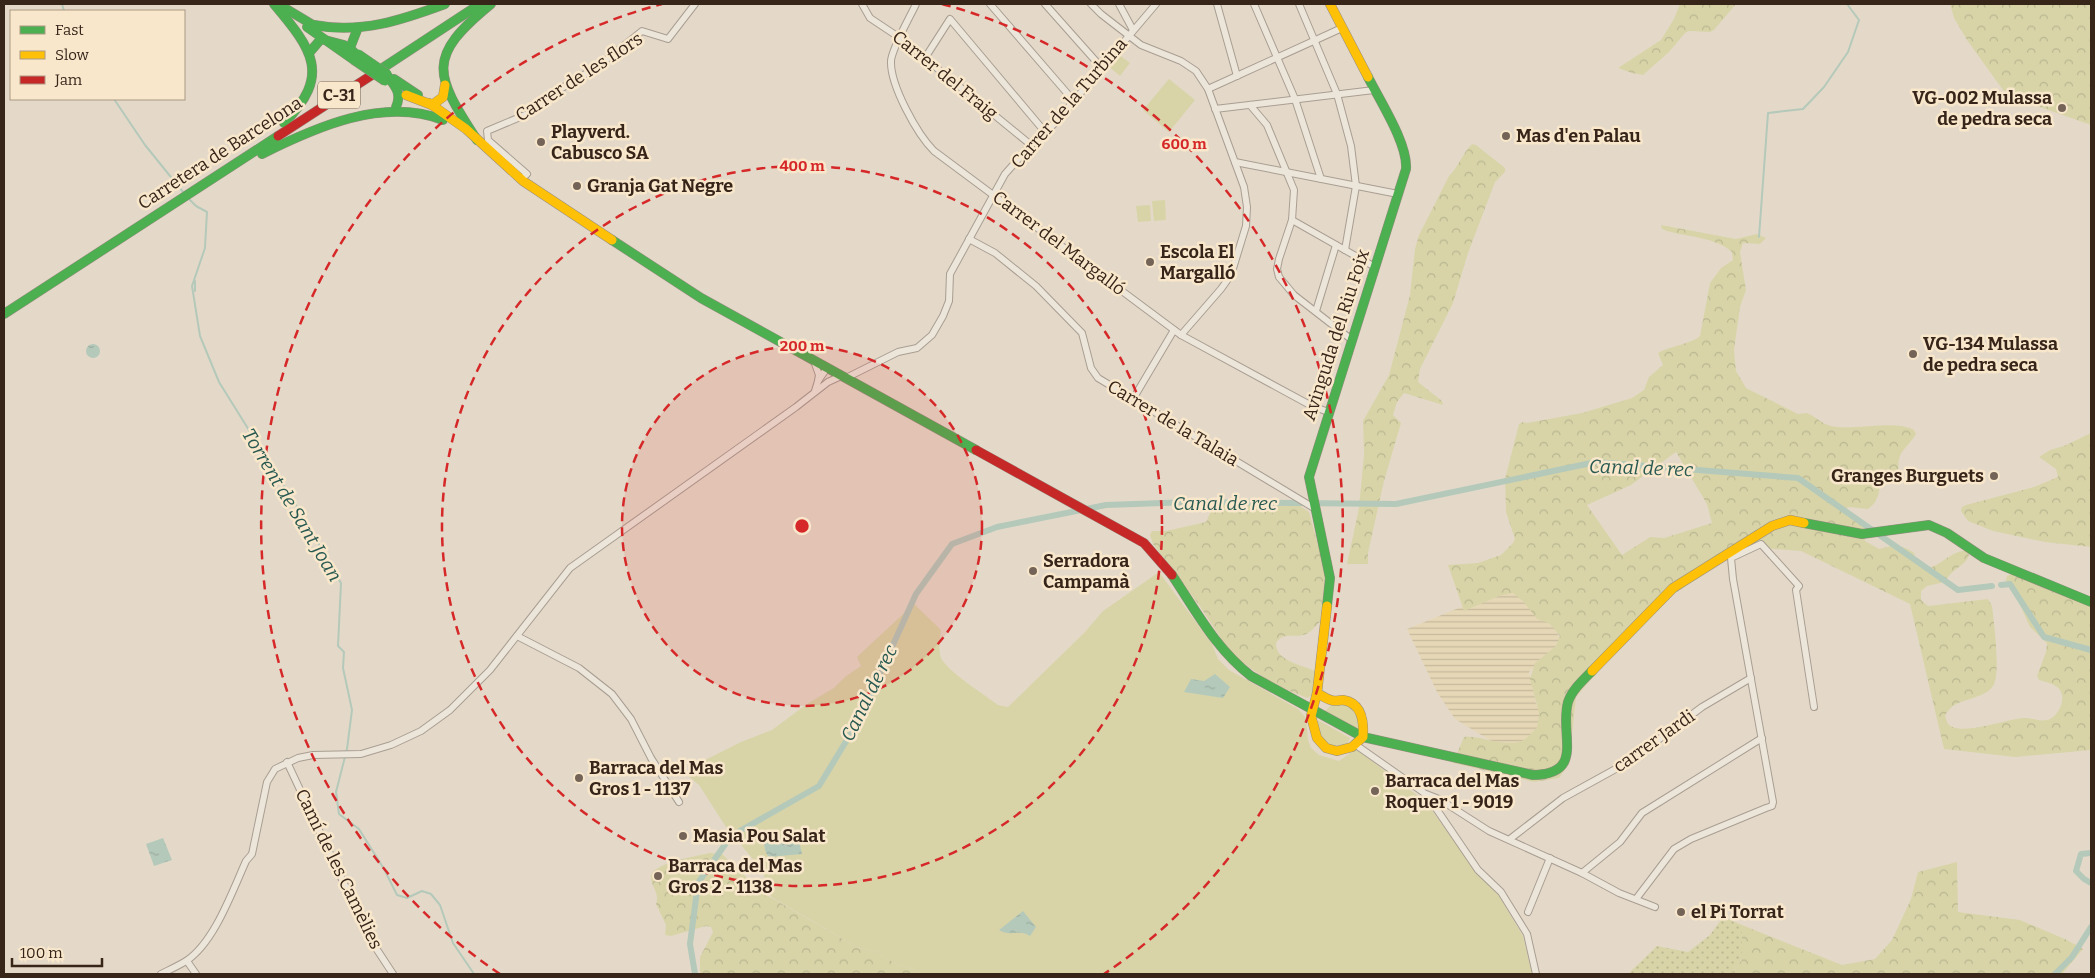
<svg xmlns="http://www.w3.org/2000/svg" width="2095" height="978" font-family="Bitter,serif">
	<defs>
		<pattern id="farmland-rules" width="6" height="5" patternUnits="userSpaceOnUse" patternTransform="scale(1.25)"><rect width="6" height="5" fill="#e6d8b6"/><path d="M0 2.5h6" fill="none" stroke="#c6b99c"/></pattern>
		<pattern id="grass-dots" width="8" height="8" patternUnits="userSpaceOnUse" patternTransform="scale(1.25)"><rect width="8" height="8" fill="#d8d4a8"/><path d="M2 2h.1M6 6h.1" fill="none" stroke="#bab690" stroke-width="1.8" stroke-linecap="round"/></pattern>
		<pattern id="forest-crowns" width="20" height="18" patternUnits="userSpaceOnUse" patternTransform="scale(1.25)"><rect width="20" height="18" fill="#d8d4a8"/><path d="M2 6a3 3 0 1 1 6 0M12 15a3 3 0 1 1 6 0" fill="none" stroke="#bab690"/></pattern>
		<pattern id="water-ripples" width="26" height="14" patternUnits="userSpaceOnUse" patternTransform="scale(1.25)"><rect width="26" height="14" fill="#b4c9ba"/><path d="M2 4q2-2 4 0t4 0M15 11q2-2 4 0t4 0" fill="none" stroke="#9bac9f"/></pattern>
	</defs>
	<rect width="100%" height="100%" fill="#e4d9c8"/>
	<polygon fill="url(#farmland-rules)" points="1515,588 1554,628 1564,644 1540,661 1529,672 1533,685 1536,704 1544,718 1530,738 1508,748 1496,744 1455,719 1437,692 1407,629 1481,599"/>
	<polygon fill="url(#grass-dots)" points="1723,917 1742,925 1742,960 1731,974 1628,974 1657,946 1688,952 1710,935"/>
	<g fill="url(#forest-crowns)" fill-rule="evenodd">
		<polygon points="1680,4 1736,4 1714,30 1710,32 1689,31 1685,33 1669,52 1643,75 1632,73 1618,68 1661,40 1674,19"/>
		<polygon points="1950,4 2091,4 2091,125 2037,106 2003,90 1967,40 1954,18"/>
		<path d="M1472 144 1476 145 1505 168V172L1495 182 1468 253 1453 303 1420 369 1418 382 1442 401 1443 405 1404 393 1397 402 1393 415 1401 423 1384 481 1368 553V564H1347L1359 508 1364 454 1363 421 1389 375 1410 295 1415 249 1419 235 1449 176C1459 166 1462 154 1472 144Z"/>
		<path d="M1661 225 1736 239 1757 234 1766 238 1760 244 1743 243 1740 252 1746 290 1740 307 1734 350 1736 371 1746 388 1798 414 1807 413C1819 418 1822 426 1838 427 1859 429 1898 420 1914 430L1916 434C1906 451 1896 450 1899 474H1885C1877 484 1883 499 1868 509L1849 507 1845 509 1846 513 1865 525V541L1879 549 1895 545 1908 549 1914 553C1922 591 1947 548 1967 551L1969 555C1966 566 1952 568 1945 582L1927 586 1921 591V600L1928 606 1988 599 1992 606C1994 622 2001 675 1993 686 1988 694 1978 696 1970 699 1960 702 1950 705 1945 716L1948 724C1961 737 2006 719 2023 718 2032 717 2040 723 2050 719 2060 714 2068 695 2057 687 2052 683 2045 682 2039 680L2037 676 2046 652 2047 643 2030 627 2016 596 2006 581 2007 576 2011 574 2091 604V750L2015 757 1944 749 1910 604 1801 551 1746 547 1654 607 1576 697 1569 764 1559 778 1534 782 1453 763 1464 737C1483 735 1509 750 1525 739 1529 736 1533 731 1537 728L1539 713 1530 679 1535 663 1556 646 1560 636 1550 624 1537 619 1523 601 1513 593 1499 596 1464 611 1448 565 1478 563 1501 555 1513 543 1515 539 1506 512 1505 479 1519 424 1523 422 1527 423 1582 413 1632 398 1644 390 1649 377 1663 365 1658 353C1670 346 1691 344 1700 336L1710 283 1721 268 1733 260 1732 252C1715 237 1688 237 1667 231L1662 229ZM1676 452 1707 504 1712 523 1664 538 1650 537 1622 555 1587 505 1631 485Z"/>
		<polygon points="2091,433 2091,547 2045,542 1993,531 1968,521 1961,511 1962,507 1966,505 2034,487 2058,477 2056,469 2039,457 2050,450 2064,446"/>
		<path d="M1291 500 1309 512 1326 574 1320 622C1315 626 1312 631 1308 633 1297 640 1284 630 1276 643 1275 661 1303 665 1315 671L1313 695 1307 698 1273 684 1232 655 1199 605 1153 544 1150 535 1152 531H1166L1206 522 1215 502Z"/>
		<path d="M710 853 722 854 763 893 857 947 874 951 899 965 915 970 920 974H700V957L713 932 711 927 706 926 671 936 665 935 666 925 656 904C660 894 652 888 651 878 649 863 698 856 710 853Z"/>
		<polygon points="1957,862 1958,912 2020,920 2067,940 2083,949 2062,974 1731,974 1742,960 1742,925 1842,965 1875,959 1892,940 1911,899 1918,872"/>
	</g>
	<g fill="#d8d4a8">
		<polygon points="1118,54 1130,63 1120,76 1108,66"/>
		<polygon points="1169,79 1195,100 1169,132 1143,110"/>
		<polygon points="1165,200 1166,220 1154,221 1152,201"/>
		<polygon points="1150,205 1151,221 1138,222 1136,206"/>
		<path d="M1159 572 1212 644 1218 659 1229 670 1298 709 1306 718 1308 740 1311 748 1319 755 1339 761 1356 749 1426 802 1471 865 1499 896 1523 936 1532 974H920L915 970 899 965 874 951 857 947 771 897 762 870 726 827 699 785 688 776 689 768 741 742 772 730 807 704 834 688 845 677 861 666 857 657 914 604 941 630C940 639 938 649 941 658 947 671 985 695 998 705L1008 707 1085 632 1103 611Z"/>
		<path d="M1341 703C1354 707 1360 715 1358 729L1325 711 1331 705Z"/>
		<path d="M1318 720 1350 738C1344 755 1322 746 1318 732 1317 728 1318 723 1318 720Z"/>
	</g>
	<g fill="url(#water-ripples)">
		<circle cx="93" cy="351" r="7"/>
		<polygon points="1215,674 1230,687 1223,698 1184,692 1191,679 1204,681"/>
		<polygon points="795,837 799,841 802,854 769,857 766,853 764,844 769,840"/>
		<polygon points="163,838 172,860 154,866 146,844"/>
		<path d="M1023 911 1036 927 1030 936C1018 929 1009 937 999 930Z"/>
	</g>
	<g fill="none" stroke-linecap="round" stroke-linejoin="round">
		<g stroke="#b4c9ba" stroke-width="2">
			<polyline points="62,4 64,11"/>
			<polyline points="114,99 145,145 183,192"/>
			<polyline points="189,199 196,206 207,212 205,247"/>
			<polyline points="1759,237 1768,113 1803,109 1824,87 1848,52 1859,20 1847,4"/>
			<polyline points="205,248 192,286 200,336 219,382 307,523 341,583 338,646 344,652 343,668 352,710 347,749 336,792 339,814 359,829 384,869 397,895 407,898 422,891 431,894 440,905 453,943 474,974"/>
			<polyline points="195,291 195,281"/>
		</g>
		<g stroke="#b4c9ba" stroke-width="6">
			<polyline points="2001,585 2010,584 2044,637 2091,650"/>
			<polyline points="2091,853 2081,854 2076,871 2084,879 2091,883"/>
			<polyline points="695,974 690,944 698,883 731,836 819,786 859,720 916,594 952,544 997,527 1106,505 1191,502 1396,504 1596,462 1798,478 1958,590 1992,586"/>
			<polyline points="2055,974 2072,957 2091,927"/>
		</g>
		<g stroke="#a99e92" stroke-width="8">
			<g id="street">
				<polyline points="862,4 870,18 900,38 1031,145"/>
				<path d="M916 4C910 17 892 48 891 61 890 85 917 134 934 151L1181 335 1310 405 1328 412"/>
				<polyline points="990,4 1073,100"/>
				<polyline points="1045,4 1101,67"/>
				<polyline points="1091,4 1101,14 1141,45 1181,61 1196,71 1208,89 1244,187 1247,207 1246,226 1231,275 1221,289 1181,335"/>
				<polyline points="1119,4 1133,30"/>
				<polyline points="1217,4 1237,76"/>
				<polyline points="1254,4 1295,99 1321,179"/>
				<polyline points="1299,4 1337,94 1351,146 1356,186 1345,250"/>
				<polyline points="925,58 950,19 1045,132"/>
				<polyline points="1208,89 1342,28"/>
				<polyline points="1250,105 1267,125 1294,190 1292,220 1279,259 1277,269 1279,277 1294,295 1352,340"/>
				<polyline points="1215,109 1374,90"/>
				<polyline points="1235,162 1398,194"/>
				<polyline points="521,180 527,174 488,140 487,131 532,112 547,97 597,67 642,31 668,39 695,4"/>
				<polyline points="1292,220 1375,267"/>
				<polyline points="969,239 995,253 1036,286 1082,333 1091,368 1098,378 1314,508"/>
				<polyline points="1316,311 1336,245"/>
				<polyline points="814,361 819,375 818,381"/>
				<polyline points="846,378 898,352 917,348 932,335 943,316 949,301 950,274 1005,174 1031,145 1055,123 1156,4"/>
				<polyline points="815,391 818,381 827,368"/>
				<polyline points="1133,399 1174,330"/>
				<polyline points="517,636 579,668 612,694 631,719 651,758 679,802"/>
				<polyline points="1356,745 1423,792 1431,801 1478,870 1501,892 1527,934 1536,974"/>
				<polyline points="287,762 370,939 393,974"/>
				<polyline points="1426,794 1439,799 1489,831 1582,873 1619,893 1655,907"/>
				<polyline points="1510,839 1563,798 1630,761 1702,707 1751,678"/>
				<polyline points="1582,873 1620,842 1642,813 1762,738"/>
				<polyline points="1636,899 1674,849 1691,839 1766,808 1772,806 1773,802 1733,579 1731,558 1761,544 1799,586 1796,590 1814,707"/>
				<polyline points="1528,912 1550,858"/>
				<polyline points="187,961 196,974"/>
				<path d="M161 974C169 970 178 966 186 961 214 943 232 892 246 861L252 854 267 782 275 769 298 758 313 755 361 754 391 745 421 731 450 710 490 670 570 568 796 407 828 382 841 376"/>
			</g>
		</g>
		<g stroke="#988d82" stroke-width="10">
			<g id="fast">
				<path d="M274 4C312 49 332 75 284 123"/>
				<polyline points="278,4 318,28"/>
				<path d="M314 25C361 34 402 20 445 4"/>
				<polyline points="307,27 354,60"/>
				<polyline points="357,30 350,48 366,66"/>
				<polyline points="309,53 321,39 344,45"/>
				<path d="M385 72C393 85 403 91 396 107"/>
				<polyline points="375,73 480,4"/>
				<polyline points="394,79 418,95"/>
				<path d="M477 140C434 74 426 57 491 4"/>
				<path d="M262 154C316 127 383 97 443 120"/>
				<polyline points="612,240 701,298 976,450"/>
				<polyline points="4,314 278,136"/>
				<polyline points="1804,523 1862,534 1929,525 1947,533 1984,558 2091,602"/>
				<path d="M1172 575C1196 611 1216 649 1251 676L1363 737 1533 775C1586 774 1559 734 1568 702 1572 690 1583 680 1592 671"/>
				<path d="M1327 606 1330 578 1309 477 1406 169C1408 144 1380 101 1368 77"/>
			</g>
		</g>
		<g stroke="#988d82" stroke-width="10">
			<g id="slow">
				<polyline points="1330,4 1368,77"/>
				<polyline points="406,95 432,105 443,97 445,85"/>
				<polyline points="429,103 466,129 523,181 612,240"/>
				<polyline points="1592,671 1673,588 1772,526 1790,520 1804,523"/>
				<path d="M1317 693C1321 695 1326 699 1331 700 1335 702 1339 700 1343 700 1362 703 1364 721 1363 737L1352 747 1337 751 1326 748 1317 738 1311 716 1317 693 1327 606"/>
			</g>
		</g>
		<g stroke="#988d82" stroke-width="10">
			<g id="jam">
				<polyline points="278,136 375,73"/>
				<polyline points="976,450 1144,543 1172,575"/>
			</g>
		</g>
		<use href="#street" stroke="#ece5da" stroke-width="6"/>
		<use href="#fast" stroke="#4caf50" stroke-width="9"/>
		<use href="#slow" stroke="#ffc107" stroke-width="9"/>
		<use href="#jam" stroke="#c62828" stroke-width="9"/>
		<g stroke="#988d82" stroke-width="10" stroke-linecap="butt">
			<g id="fast-bridge">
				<polyline points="358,54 387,74"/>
				<polyline points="354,60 385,81"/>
			</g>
		</g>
		<use href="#fast-bridge" stroke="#4caf50" stroke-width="9"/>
	</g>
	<circle cx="802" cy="526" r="180" fill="#d62828" fill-opacity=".12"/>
	<g fill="none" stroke="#d62828" stroke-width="2.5" stroke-dasharray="9 6">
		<circle cx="802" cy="526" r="180"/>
		<circle cx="802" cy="526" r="360"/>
		<path d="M500 974A540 540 0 0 1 662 4M942 4A540 540 0 0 1 1104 974"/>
	</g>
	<g fill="#746457" stroke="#f8e7cb" stroke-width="2">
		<circle cx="2062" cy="108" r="5"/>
		<circle cx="1506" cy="136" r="5"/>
		<circle cx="541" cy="142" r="5"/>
		<circle cx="577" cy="186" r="5"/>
		<circle cx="1150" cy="262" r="5"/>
		<circle cx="1913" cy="354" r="5"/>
		<circle cx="1994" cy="476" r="5"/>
		<circle cx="1033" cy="571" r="5"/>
		<circle cx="579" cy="778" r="5"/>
		<circle cx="1375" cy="791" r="5"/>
		<circle cx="683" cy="836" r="5"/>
		<circle cx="658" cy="876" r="5"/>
		<circle cx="1681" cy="912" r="5"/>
	</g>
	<g text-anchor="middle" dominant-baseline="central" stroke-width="5" stroke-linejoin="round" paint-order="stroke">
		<rect fill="#f8e7cb" stroke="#715f4f" stroke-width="1" x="318" y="81.5" width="42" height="27" rx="4"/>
		<g font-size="16" font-weight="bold" fill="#37251a">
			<text x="339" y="95">C-31</text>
		</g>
		<g font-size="18" fill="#37251a" stroke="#f8e7cb">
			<text transform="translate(945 75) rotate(39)">Carrer del Fraig</text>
			<text transform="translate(579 77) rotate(-33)">Carrer de les flors</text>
			<text transform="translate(1069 103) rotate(-49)">Carrer de la Turbina</text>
			<text transform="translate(220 153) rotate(-33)">Carretera de Barcelona</text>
			<text transform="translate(1059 243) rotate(37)">Carrer del Margalló</text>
			<text transform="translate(1336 335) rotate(-72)">Avinguda del Riu Foix</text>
			<text transform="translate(1173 423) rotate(31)">Carrer de la Talaia</text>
			<text transform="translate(1654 741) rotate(-35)">carrer Jardi</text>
			<text transform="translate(339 869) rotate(64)">Camí de les Camèlies</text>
		</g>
		<g font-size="18" font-weight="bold" fill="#37251a" stroke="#f8e7cb" text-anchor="start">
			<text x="2052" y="98" text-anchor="end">VG-002 Mulassa<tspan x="2052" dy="21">de pedra seca</tspan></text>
			<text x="551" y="132">Playverd.<tspan x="551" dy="21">Cabusco SA</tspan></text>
			<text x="1516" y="136">Mas d'en Palau</text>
			<text x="587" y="186">Granja Gat Negre</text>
			<text x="1160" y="252">Escola El<tspan x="1160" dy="21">Margalló</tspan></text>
			<text x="1923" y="344">VG-134 Mulassa<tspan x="1923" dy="21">de pedra seca</tspan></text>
			<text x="1984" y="476" text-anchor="end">Granges Burguets</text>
			<text x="1043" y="561">Serradora<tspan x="1043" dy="21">Campamà</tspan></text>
			<text x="589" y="768">Barraca del Mas<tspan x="589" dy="21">Gros 1 - 1137</tspan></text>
			<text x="1385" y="781">Barraca del Mas<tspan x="1385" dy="21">Roquer 1 - 9019</tspan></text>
			<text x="693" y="836">Masia Pou Salat</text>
			<text x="668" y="866">Barraca del Mas<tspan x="668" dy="21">Gros 2 - 1138</tspan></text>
			<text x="1691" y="912">el Pi Torrat</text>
		</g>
		<g font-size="19" font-style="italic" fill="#285951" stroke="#f8e7cb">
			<text transform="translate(1641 468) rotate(2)">Canal de rec</text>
			<text x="1225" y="503">Canal de rec</text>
			<text transform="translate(292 505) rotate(59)">Torrent de Sant Joan</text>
			<text transform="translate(869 693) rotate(-64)">Canal de rec</text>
		</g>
	</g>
	<circle cx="802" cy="526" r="8" fill="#d62828" stroke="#f8e7cb" stroke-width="2.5"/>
	<g font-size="15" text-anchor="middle" font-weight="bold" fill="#d62828" stroke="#f8e7cb" stroke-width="5" stroke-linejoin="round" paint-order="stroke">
		<text x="1184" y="149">600 m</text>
		<text x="802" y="171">400 m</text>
		<text x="802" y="351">200 m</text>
	</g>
	<rect width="2095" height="978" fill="none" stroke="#37251a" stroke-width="10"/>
	<rect x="10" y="10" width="175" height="90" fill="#f8e7cb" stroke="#ab9984"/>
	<rect x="20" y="26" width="25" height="8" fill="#4caf50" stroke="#ab9984"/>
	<text x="55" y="35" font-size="15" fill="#37251a">Fast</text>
	<rect x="20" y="51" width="25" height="8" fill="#ffc107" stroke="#ab9984"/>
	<text x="55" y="60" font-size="15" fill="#37251a">Slow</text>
	<rect x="20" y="76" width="25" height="8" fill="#c62828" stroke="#ab9984"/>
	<text x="55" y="85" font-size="15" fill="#37251a">Jam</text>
	<path d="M12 958v8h90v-8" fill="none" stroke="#37251a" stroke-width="2.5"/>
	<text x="20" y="958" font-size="15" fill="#37251a" stroke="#f8e7cb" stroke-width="4" paint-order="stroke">100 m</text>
</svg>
